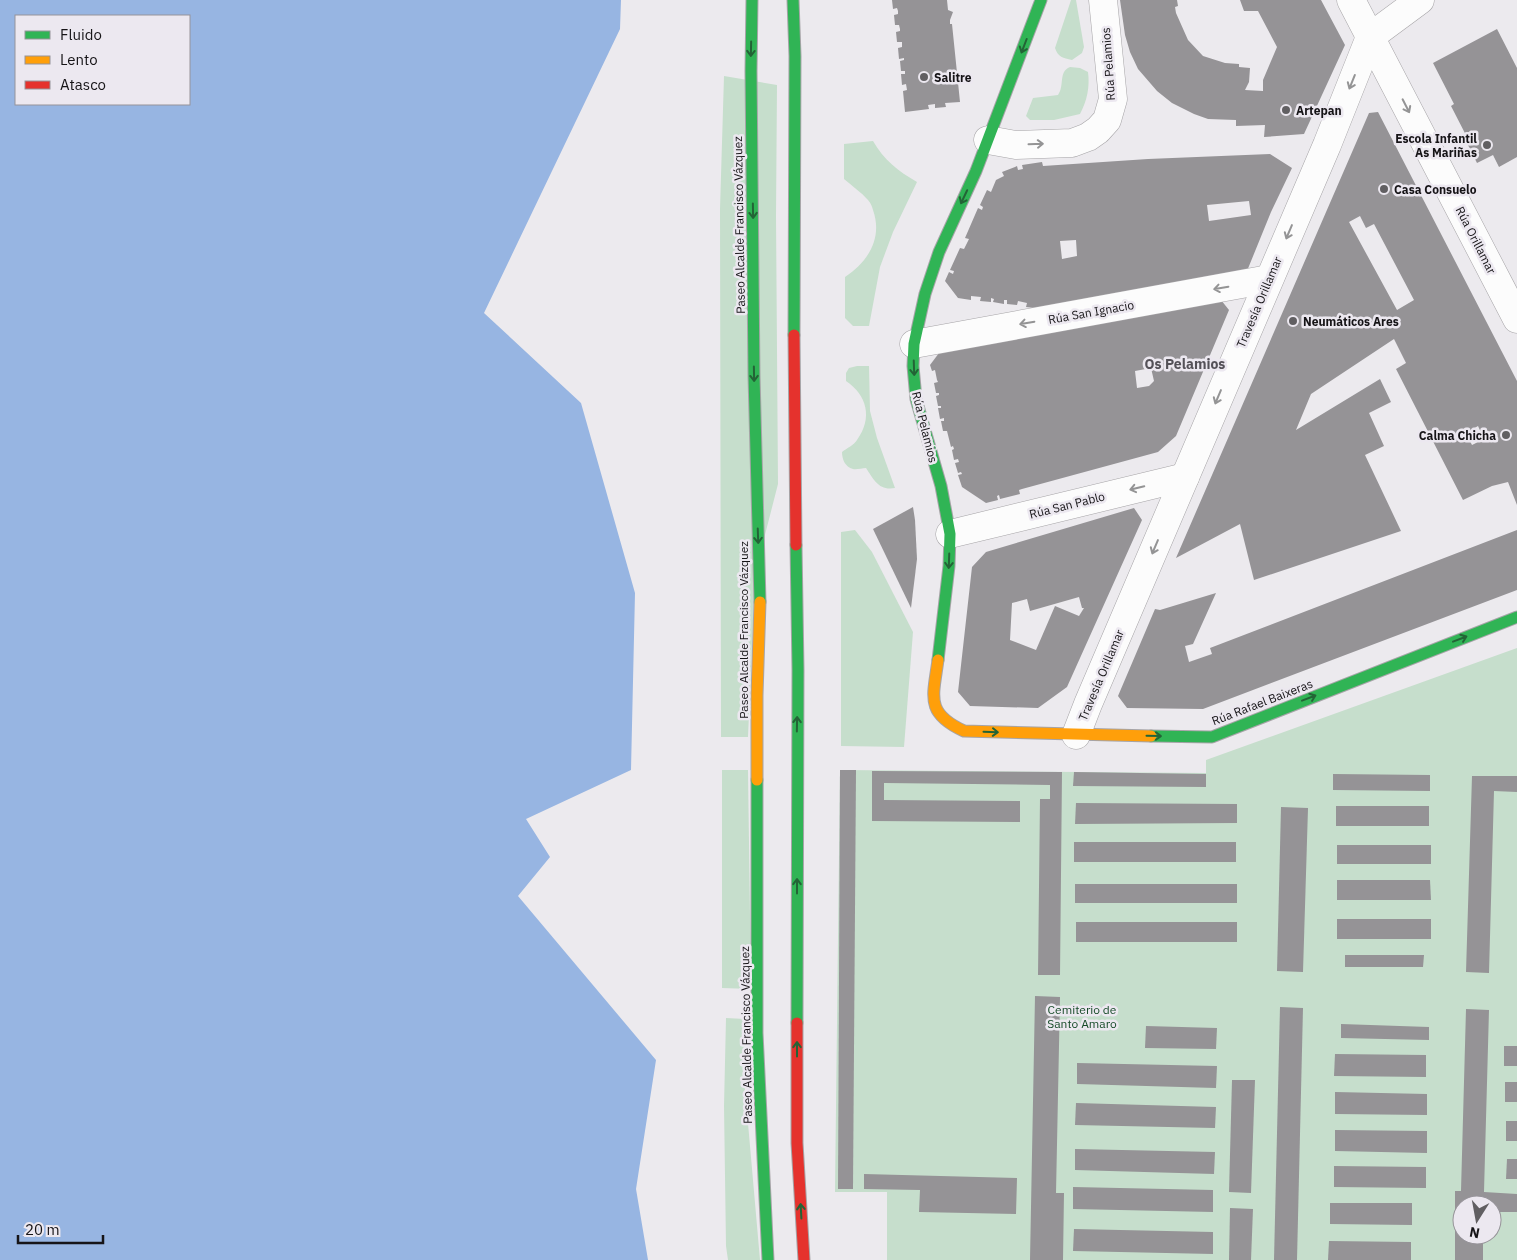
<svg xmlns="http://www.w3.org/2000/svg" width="1517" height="1260" font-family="'IBM Plex Sans',sans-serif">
	<rect width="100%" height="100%" fill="#eceaee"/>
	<g fill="#c6decc" fill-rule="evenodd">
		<path d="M1071 0H1076L1084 47 1082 53 1072 60C1063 58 1058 57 1055 48Z"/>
		<path d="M1070 67 1080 68 1088 72C1090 87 1087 101 1080 114L1054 120H1030L1026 116 1033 98 1058 95C1065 85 1058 72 1070 67Z"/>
		<polygon points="724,76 777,85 776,216 778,484 755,574 748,737 721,737 720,209"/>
		<path d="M873 141C884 160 898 171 917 182L893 232 880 267 869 326H853L845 318V277C868 262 883 238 873 210 872 207 871 203 868 200 861 192 852 186 844 179V144Z"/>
		<path d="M857 366H869L870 411 877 438 895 488C879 491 874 480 866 468 862 468 856 470 853 469 845 467 842 459 842 452 847 448 854 445 857 440 873 418 867 395 846 381V373L849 368Z"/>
		<polygon points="855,530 872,552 913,632 904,747 841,746 841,532"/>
		<path d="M1517 648V1260H887V1192H835L840 770 1206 773V760ZM1462 1205H1492V1235H1462Z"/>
		<polygon points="722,770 748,770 751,989 722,988"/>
		<polygon points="726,1018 745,1019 745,1089 760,1260 728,1260 726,1246 724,1106"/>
	</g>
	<path fill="#97b5e2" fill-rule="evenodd" d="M0 0H621L620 29 484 313 581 403 635 593 631 770 526 819 550 857 518 896 656 1060 636 1189 648 1260H0ZM16 16H189V104H16Z"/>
	<g fill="#959396" fill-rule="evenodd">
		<polygon points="892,0 947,0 948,10 953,12 950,20 950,24 952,24 960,102 945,103 946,107 935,108 935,104 928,105 929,109 905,112 903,91 907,90 906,84 902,85 901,74 905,74 905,71 901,71 900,61 904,60 904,58 899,59 898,48 902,47 902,42 897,42 896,32 900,31 900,29 899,25 895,25 894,15 898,14 898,11 897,8 893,9"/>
		<polygon points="1120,0 1177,0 1178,6 1175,7 1176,13 1188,40 1203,56 1225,63 1239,64 1239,67 1250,68 1249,82 1245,90 1263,91 1263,80 1277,47 1258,11 1244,11 1240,0 1321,0 1345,45 1304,134 1264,137 1265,125 1236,126 1236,120 1208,119 1194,114 1172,103 1157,91 1138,69 1130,52 1125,35"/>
		<polygon points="1497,29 1517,68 1517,157 1499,167 1493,155 1477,163 1468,145 1470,143 1451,106 1454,104 1433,63"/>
		<path d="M1378 112 1517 381V505L1508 482 1492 486 1463 500 1396 369 1406 363 1394 339 1311 394 1296 430 1380 379 1391 402 1369 413 1384 446 1365 455 1401 531 1254 580 1240 524 1176 558 1369 113ZM1360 216 1366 228 1374 224 1414 300 1397 310 1349 222ZM1478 426 1484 439 1472 445 1466 433Z"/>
		<path d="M1270 154 1292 168 1271 212 1247 271 1053 310 1026 307 1027 303 1018 301 1017 305 1007 304V300H1004V304L993 302 994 299 991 298V302L980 301 981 297 971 296V300L958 298 945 281 949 272 953 274 954 271 950 270 960 248 964 249 969 239 965 238 978 208 982 210 983 207 980 205 987 190 991 192 996 180 1004 176 1002 172 1015 167 1017 166 1018 170 1023 169 1022 165 1042 162 1043 166 1148 159ZM1249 201 1251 215 1209 221 1207 205ZM1076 240 1077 256 1062 259 1060 241Z"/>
		<path d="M1221 300 1229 310 1176 436 1158 452 1022 489 1019 490 1020 494 1000 499 999 495 997 496 998 500 986 503 962 487 958 475 962 474 961 472 958 473 955 463 959 462 958 459 954 460 952 450 954 449 953 446 951 447 947 431H943L941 421H944V418L940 419 938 408H941V406H938L936 396 939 395V393H936L934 383 938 382 937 380 935 370 932 371 930 365 945 345ZM1151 368 1154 381 1149 386 1137 388 1135 371Z"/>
		<polygon points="913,507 915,520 917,559 911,608 873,529"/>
		<path d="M1134 508 1142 520 1067 687 1038 708 970 706 958 692 972 567 986 552ZM1079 597 1082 608H1084L1079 616 1055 606 1036 650 1010 640 1012 603 1027 599 1030 611Z"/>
		<polygon points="1517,530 1517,590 1203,709 1127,708 1118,696 1155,609 1160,610 1216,593 1193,644 1185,646 1189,662 1212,654 1210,648"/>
		<polygon points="840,770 856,770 853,1189 838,1189"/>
		<polygon points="872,771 1062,772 1060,975 1038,975 1040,799 1050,799 1050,785 884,783 884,800 1020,801 1020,822 872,821"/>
		<polygon points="1074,772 1206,774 1206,787 1073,786"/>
		<polygon points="1333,774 1430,775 1430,791 1333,790"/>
		<polygon points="1472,776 1517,776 1517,792 1494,791 1489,973 1466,972"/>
		<polygon points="1076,803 1237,804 1237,823 1075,824"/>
		<rect x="1336" y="806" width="93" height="20"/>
		<polygon points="1281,807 1308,808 1303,972 1277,971"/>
		<rect x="1074" y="842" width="162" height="20"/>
		<rect x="1337" y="845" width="94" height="19"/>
		<polygon points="1337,880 1430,880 1431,900 1337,900"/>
		<rect x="1075" y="884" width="162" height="19"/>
		<rect x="1337" y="919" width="94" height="20"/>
		<rect x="1076" y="922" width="161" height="20"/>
		<polygon points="1345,955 1424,955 1423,967 1345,967"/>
		<polygon points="1035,996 1060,997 1056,1193 1064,1193 1063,1260 1030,1260"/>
		<polygon points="1280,1007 1303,1008 1297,1260 1274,1260"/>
		<polygon points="1466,1009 1489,1010 1484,1192 1517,1194 1517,1212 1492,1212 1492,1205 1462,1205 1462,1235 1483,1235 1483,1260 1455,1260 1455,1191 1461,1191"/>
		<polygon points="1341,1024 1429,1027 1429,1040 1341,1038"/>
		<polygon points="1146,1026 1217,1028 1216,1049 1145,1048"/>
		<rect x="1504" y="1046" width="13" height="20"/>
		<polygon points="1335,1054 1426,1055 1426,1077 1334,1076"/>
		<polygon points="1077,1063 1217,1066 1216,1088 1077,1084"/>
		<polygon points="1232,1080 1255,1080 1251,1193 1229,1192"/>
		<rect x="1505" y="1082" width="12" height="20"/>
		<polygon points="1335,1092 1427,1094 1427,1115 1335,1114"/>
		<polygon points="1076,1103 1216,1107 1215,1128 1075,1125"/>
		<rect x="1506" y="1121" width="11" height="20"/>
		<polygon points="1335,1130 1427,1131 1427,1153 1335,1151"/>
		<polygon points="1075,1149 1215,1152 1214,1174 1075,1170"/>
		<polygon points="1507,1159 1517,1159 1517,1179 1506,1179"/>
		<polygon points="1334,1166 1426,1167 1426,1188 1334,1187"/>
		<polygon points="864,1174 1017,1178 1016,1214 919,1212 920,1190 864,1189"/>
		<polygon points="1073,1187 1213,1190 1213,1212 1073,1209"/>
		<polygon points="1330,1203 1412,1203 1412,1225 1330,1224"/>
		<polygon points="1230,1208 1253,1209 1251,1260 1229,1260"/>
		<polygon points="1074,1229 1213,1232 1213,1254 1073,1251"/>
		<polygon points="1329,1241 1411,1242 1411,1260 1328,1260"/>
	</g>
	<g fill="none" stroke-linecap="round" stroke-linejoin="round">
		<g stroke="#a6a4a7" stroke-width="29">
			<g id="street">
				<polyline points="1351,0 1517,319"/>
				<polyline points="988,140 1016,145 1072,143 1088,137 1098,130 1107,120 1113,99 1103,0"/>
				<polyline points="914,344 1269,279"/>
				<polyline points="950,534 1185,477"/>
				<polyline points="1076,735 1088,704 1327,145 1370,37 1420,0"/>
			</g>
		</g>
		<g stroke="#a6a4a7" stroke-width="13">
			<g id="fast">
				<polyline points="752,0 751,71 754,376 760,602"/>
				<polyline points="793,0 795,56 794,335"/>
				<polyline points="796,545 798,670 797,1023"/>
				<polyline points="938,660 949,566 950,534 941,486 916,399 913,366 914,344 925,294 939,252 976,171 1041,0"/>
				<polyline points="1151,736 1212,737 1517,617"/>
				<polyline points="757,780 757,1033 768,1260"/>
			</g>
		</g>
		<g stroke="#a6a4a7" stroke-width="13">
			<g id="slow">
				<path d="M938 660C933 697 925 713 964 731L1151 736"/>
				<polyline points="757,780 757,695 760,602"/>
			</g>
		</g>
		<g stroke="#a6a4a7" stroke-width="13">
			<g id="jam">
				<polyline points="794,335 796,545"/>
				<polyline points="797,1023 797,1143 804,1260"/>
			</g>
		</g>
		<use href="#street" stroke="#fcfcfc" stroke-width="28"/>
		<use href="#fast" stroke="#30b455" stroke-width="11"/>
		<use href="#slow" stroke="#ff9f0a" stroke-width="11"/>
		<use href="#jam" stroke="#e5322d" stroke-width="11"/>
	</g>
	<defs><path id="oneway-shaft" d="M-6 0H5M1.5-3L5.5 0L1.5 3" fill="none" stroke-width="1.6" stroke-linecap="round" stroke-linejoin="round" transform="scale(1.25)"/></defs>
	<g stroke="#236436">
		<use href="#oneway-shaft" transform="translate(1024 46) rotate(111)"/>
		<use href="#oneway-shaft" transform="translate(751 49) rotate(91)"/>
		<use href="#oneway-shaft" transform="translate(964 197) rotate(115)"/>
		<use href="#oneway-shaft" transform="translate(753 211) rotate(89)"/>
		<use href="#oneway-shaft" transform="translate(914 368) rotate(88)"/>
		<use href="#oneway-shaft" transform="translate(754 374) rotate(89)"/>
		<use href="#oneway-shaft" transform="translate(758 536) rotate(88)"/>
		<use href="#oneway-shaft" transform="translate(949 561) rotate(92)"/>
		<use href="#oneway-shaft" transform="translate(1460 639) rotate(-21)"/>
		<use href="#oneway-shaft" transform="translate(1309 698) rotate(-21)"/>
		<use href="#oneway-shaft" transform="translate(797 724) rotate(-89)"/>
		<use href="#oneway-shaft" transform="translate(991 732) rotate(2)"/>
		<use href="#oneway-shaft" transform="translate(1154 736) rotate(1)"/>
		<use href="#oneway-shaft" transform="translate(797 886) rotate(-90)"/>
		<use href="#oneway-shaft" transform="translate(797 1049) rotate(-90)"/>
		<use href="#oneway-shaft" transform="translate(801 1211) rotate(-93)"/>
	</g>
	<g stroke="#949495">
		<use href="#oneway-shaft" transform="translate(1352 82) rotate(112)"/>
		<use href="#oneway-shaft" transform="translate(1406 106) rotate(63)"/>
		<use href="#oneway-shaft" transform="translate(1036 144) rotate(-2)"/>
		<use href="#oneway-shaft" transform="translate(1289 232) rotate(113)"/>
		<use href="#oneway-shaft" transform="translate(1221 288) rotate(170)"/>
		<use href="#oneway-shaft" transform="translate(1027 323) rotate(170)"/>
		<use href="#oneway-shaft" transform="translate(1218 397) rotate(113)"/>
		<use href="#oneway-shaft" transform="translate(1137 488) rotate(166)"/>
		<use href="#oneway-shaft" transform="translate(1155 547) rotate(113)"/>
	</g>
	<g fill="#615f62" stroke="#ece8f0" stroke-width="2">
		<circle cx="924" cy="77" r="5"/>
		<circle cx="1286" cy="110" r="5"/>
		<circle cx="1487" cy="145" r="5"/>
		<circle cx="1384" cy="189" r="5"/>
		<circle cx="1293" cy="321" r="5"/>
		<circle cx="1506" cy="435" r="5"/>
	</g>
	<g text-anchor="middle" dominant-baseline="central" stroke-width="5" stroke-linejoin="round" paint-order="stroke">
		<g font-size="12" fill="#161417" stroke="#ece8f0">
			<text transform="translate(1108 64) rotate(-94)">Rúa Pelamios</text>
			<text transform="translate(739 225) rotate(-91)">Paseo Alcalde Francisco Vázquez</text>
			<text transform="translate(1476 240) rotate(63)">Rúa Orillamar</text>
			<text transform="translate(1259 302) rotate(-67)">Travesía Orillamar</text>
			<text transform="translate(1091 312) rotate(-10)">Rúa San Ignacio</text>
			<text transform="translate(925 427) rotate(76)">Rúa Pelamios</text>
			<text transform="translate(1067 505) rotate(-14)">Rúa San Pablo</text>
			<text transform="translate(743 630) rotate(-90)">Paseo Alcalde Francisco Vázquez</text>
			<text transform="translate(1101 675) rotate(-67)">Travesía Orillamar</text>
			<text transform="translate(1262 702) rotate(-21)">Rúa Rafael Baixeras</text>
			<text transform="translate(746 1035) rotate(-91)">Paseo Alcalde Francisco Vázquez</text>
		</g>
		<g font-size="12" font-weight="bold" fill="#161417" stroke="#ece8f0" text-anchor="start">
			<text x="934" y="77">Salitre</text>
			<text x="1296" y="110">Artepan</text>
			<text x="1477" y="138" text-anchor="end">Escola Infantil<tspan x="1477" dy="14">As Mariñas</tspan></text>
			<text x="1394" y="189">Casa Consuelo</text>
			<text x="1303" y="321">Neumáticos Ares</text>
			<text x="1496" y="435" text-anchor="end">Calma Chicha</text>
		</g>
		<g font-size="12" fill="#154a27" stroke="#ece8f0">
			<text x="1082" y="1009">Cemiterio de<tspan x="1082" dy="14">Santo Amaro</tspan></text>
		</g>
		<g font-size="14" font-weight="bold" fill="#545158" stroke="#ece8f0">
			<text x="1185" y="364">Os Pelamios</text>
		</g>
	</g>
	<rect x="15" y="15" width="175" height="90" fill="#ece8f0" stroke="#969399"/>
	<rect x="25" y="31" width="25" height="8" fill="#30b455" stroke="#969399"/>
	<text x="60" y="40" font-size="15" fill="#161417">Fluido</text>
	<rect x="25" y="56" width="25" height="8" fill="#ff9f0a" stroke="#969399"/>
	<text x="60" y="65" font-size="15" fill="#161417">Lento</text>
	<rect x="25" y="81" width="25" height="8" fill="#e5322d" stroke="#969399"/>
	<text x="60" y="90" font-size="15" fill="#161417">Atasco</text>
	<g transform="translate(1477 1220) rotate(191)"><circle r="24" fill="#ece8f0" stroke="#969399"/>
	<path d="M0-4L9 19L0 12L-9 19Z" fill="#615f62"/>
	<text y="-8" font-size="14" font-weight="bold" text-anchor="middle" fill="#161417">N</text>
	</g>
	<path d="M18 1235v8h85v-8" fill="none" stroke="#161417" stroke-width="2.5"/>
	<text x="25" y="1235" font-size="15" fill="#161417" stroke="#ece8f0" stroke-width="4" paint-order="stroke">20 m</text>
</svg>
